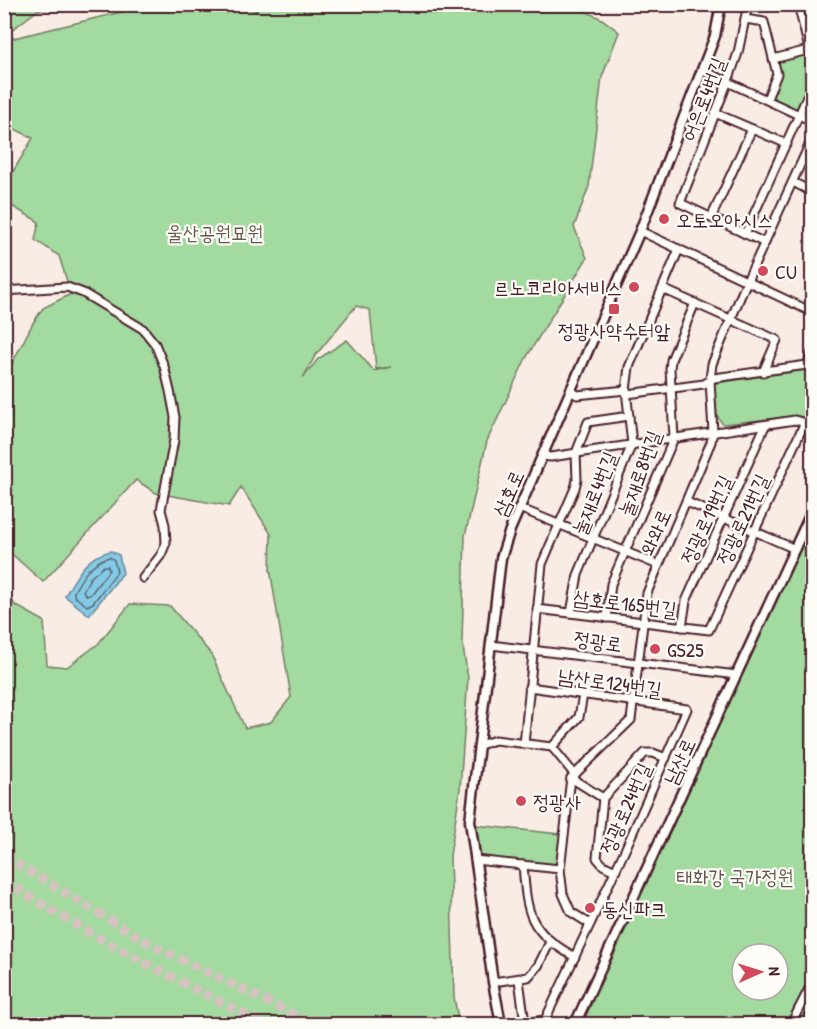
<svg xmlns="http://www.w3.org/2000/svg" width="817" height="1029" font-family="'Patrick Hand','Poor Story',sans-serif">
	<rect width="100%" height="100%" fill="#f8ece4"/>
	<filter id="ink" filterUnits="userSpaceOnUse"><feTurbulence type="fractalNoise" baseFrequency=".0167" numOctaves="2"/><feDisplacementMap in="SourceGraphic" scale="12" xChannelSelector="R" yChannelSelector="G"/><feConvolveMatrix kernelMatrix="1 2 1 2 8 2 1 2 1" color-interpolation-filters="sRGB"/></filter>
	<g filter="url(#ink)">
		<g fill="#a2da9f" stroke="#767c65" stroke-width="1.5" fill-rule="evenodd">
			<polygon points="5,4 71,4 71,5 38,10 5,35"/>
			<path d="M474 4 481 8 540 11 575 6 602 19 619 32 602 77 589 186 574 227 587 258 526 358 487 441 465 536 462 641 468 678 460 789 450 856 454 997 459 1024H5V588L15 605 44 621 47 665 67 667 98 644 130 604 170 606 211 654 245 728 271 722 291 697 270 569 271 534 241 487 229 506 156 493 136 480 43 582 5 548V377L33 323 43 308 71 294 59 256 35 240 39 222 5 202V185L33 138 5 124V125V48L10 39 150 5H244L257 11 255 5ZM356 306 370 310 376 369 391 367 374 371 347 340 318 359 303 378 315 356Z"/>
			<path d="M800 55 806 56C808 61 811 66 811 71 812 83 804 102 796 109L773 98 771 94 778 64 781 60Z"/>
			<path d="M812 359V420L796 416 723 424C713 414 714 400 712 385L715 383 805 370 809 367Z"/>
			<path d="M812 521V1003L802 1024H584L586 1016ZM742 954H778V990H742Z"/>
			<polygon points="476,825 560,834 557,865 478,858"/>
		</g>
		<path fill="#83cbe4" stroke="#6c869a" stroke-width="1.5" d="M111 551 119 555 123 573 89 615 65 596C77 575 86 556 111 551Z"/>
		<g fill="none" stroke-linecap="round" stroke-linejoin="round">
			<g stroke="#616475" stroke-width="1.5">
				<path d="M110 557 114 560 117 572 93 603 87 606 74 596V592C82 577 91 561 110 557Z"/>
				<polygon points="104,566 108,566 109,570 90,595 86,595 83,591 90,578"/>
			</g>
			<g stroke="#d5c3bf" stroke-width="9" stroke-dasharray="9 4.5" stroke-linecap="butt">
				<polyline points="4,856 152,945 313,1024"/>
				<path d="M4 880C87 935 176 980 265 1024"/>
			</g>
			<g stroke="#4a1f2b" stroke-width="11">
				<g id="minor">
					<polyline points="748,4 738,53 728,81 680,203 765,243"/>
					<polyline points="798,4 812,61"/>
					<polyline points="745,19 764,22 777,74 767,99"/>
					<polyline points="773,59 812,49"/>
					<polyline points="702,70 812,121"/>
					<polyline points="715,113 787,144"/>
					<polyline points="793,182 812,192"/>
					<polyline points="711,218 752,129"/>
					<polyline points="640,231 812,312"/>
					<polyline points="745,234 812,86"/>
					<polyline points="663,289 777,340 763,372"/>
					<polyline points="4,291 67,287 83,293 143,329 155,344 164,366 170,391 175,417 174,440 161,510 165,525 166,543 161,555 143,578"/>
					<polyline points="571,391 577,395 626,390"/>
					<polyline points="627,394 704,384 714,378 807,365 812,353"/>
					<polyline points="542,456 551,457 795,420 812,425"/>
					<polyline points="687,502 795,549"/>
					<polyline points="519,508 658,565"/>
					<polyline points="537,609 709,630 805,422"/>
					<polyline points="571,613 578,575 632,444 626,390 629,367 679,249"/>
					<polyline points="607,618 611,584 674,438 670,369 671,360 695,303"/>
					<polyline points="682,627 686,601 765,426"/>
					<polyline points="491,645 737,675"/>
					<polyline points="524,744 542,564 575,488 577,480 576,453 588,422 629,416"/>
					<polyline points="480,745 495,740 552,747 579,717 583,695"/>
					<polyline points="552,747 575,775"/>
					<polyline points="571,778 603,798"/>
					<polyline points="475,860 560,869"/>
					<path d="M523 865C527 914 528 931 575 957"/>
					<polyline points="615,871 603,865 597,858 603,798 645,753 653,753 666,758"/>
					<polyline points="590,924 571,912 563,894 560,869 571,778 631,720 647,593 711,442 713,432 710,380 712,364 747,281 812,139"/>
					<polyline points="519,980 525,1023 545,1020 625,850 687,709 529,687"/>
					<polyline points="493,982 528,977 538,966 550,942"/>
					<polyline points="791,1024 812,983"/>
				</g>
			</g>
			<g stroke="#4a1f2b" stroke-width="13">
				<g id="major">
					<polyline points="501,1024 493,982 470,821 501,558 510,530 640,231 715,36 721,4"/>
					<polyline points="575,1024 812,511"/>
				</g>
			</g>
			<use href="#minor" stroke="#fdfcf7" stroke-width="7"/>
			<use href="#major" stroke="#fdfcf7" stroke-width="8"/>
		</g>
	</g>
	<g fill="#d1495b" stroke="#fdfcf7" stroke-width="2">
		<circle cx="664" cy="219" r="6"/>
		<circle cx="763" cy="271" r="6"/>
		<circle cx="634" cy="287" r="6"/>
		<rect x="608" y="303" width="12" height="12" rx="3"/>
		<circle cx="655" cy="649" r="6"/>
		<circle cx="521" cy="801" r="6"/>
		<circle cx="590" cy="908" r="6"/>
	</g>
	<g text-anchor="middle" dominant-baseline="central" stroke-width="4.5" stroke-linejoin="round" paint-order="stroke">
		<g font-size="20" fill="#4a1f2b" stroke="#fdfcf7">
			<text transform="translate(703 99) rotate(-69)">어은로4번길</text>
			<text transform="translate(639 473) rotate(-70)">눌재로8번길</text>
			<text transform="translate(508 493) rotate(-66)">삼호로</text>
			<text transform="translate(594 493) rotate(-68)">눌재로4번길</text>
			<text transform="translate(706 519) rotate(-65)">정광로19번길</text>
			<text transform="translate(742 519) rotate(-65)">정광로21번길</text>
			<text transform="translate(655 532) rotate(-66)">와와로</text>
			<text transform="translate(625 603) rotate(7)">삼호로165번길</text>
			<text transform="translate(598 641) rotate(8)">정광로</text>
			<text transform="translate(610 682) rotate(8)">남산로124번길</text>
			<text transform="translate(679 761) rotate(-65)">남산로</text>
			<text transform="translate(625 808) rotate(-66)">정광로24번길</text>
		</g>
		<g font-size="20" fill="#4a1f2b" stroke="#fdfcf7" text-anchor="start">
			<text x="676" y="219">오토오아시스</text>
			<text x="775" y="271">CU</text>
			<text x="622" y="287" text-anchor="end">르노코리아서비스</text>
			<text x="614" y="330" text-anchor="middle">정광사약수터앞</text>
			<text x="667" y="649">GS25</text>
			<text x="533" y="801">정광사</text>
			<text x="602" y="908">동신파크</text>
		</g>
		<g font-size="20" fill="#64574e" stroke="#fdfcf7">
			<text x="215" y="232">울산공원묘원</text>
			<text x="735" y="876">태화강 국가정원</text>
		</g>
	</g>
	<rect width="817" height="1029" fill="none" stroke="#fdfcf7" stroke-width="24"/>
	<rect x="12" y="12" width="793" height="1005" fill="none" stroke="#4a1f2b" stroke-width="2" filter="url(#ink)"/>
	<g transform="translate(760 972) rotate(87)"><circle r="28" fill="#fdfcf7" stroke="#b5a4a5" stroke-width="1.5"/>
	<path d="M0-4.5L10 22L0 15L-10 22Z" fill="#d1495b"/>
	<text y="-9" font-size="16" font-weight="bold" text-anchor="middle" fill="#4a1f2b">N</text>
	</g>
</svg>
